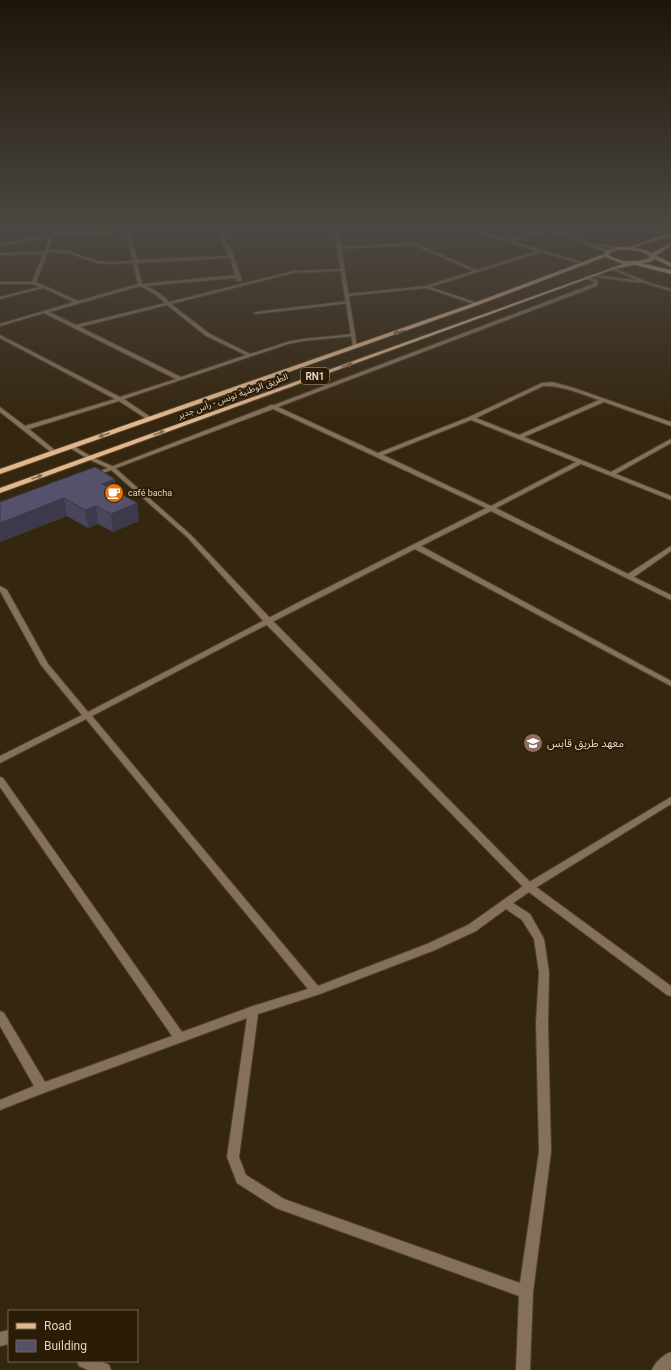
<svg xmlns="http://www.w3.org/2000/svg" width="671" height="1370" font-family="Roboto,'Noto Sans Arabic',sans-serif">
	<rect width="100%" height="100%" fill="#35260f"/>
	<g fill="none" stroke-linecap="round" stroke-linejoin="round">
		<g stroke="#50422c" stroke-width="2">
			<g id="minor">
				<path d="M55 229H59L55 234 128 229H154L152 230 130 231 137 260 229 256 216 229H220L232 251 240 275 241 276V281H237L236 278 146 286C155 290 162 294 169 302L293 271 343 269 344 270 342 271 293 273 171 304 210 334 250 354 287 342 303 339 353 334 355 335 353 336 303 341 288 344 124 399 152 418V420H148L119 401 29 429 57 452 54 454 52 453 0 412V407L25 426 115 399 0 338V335L120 397 176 379 44 313 0 326V324L74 302 43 288 0 299V297L39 287 33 284H0V282H32L43 254 0 255V253L44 252 49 237 0 246V244L51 234ZM126 232 133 261 107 262 97 261 69 251 48 250 54 236ZM48 252 68 253 96 263 107 264 133 263 138 284 78 301 36 282ZM230 258 235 275 142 284 137 263ZM140 286C149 291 158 295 165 303L76 325 49 312ZM167 305 206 336 246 355 181 377 80 327Z"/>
				<polygon points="466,229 471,229 510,240 550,229 550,231 514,241 588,264 585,265 542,252 430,287 478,303 478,305 476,305 426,288 347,296 345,295 347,294 426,286 473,271 413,245 338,249 339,247 414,243 477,270 537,251"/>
				<polygon points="571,229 577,229 560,234 558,233"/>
				<path d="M585 276 598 280 597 286 278 407 378 453 469 417 542 383 552 382 574 388 671 422V426L604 402 524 437 611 472 671 439V443L616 474 671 496V500L581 464 496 508 628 574 671 546V551L634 577 671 595V600L491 511 421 546 671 681V686L415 549 237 640 92 716 318 986 427 944 468 925 526 884 671 797V804L532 890 513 903 530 914 544 939 549 972 548 1023 551 1152 533 1292 530 1370H516L519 1296 276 1208 237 1183 227 1157 247 1018 46 1092 0 1110V1100L34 1086 0 1026V1011L4 1013 45 1082 172 1036 0 787V777L3 778 182 1032 253 1006 308 989 86 719 0 763V756L82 715 41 665 0 591V586L7 590 48 664 88 712 305 599 486 508 273 409 95 476 93 477 90 475 269 406 270 405H274L593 284 594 282 585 278ZM543 386C562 385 581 394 599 400L519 435 476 418ZM471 420 576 462 491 506 383 455ZM506 909 522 920 534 939 539 972 536 1023 539 1152 520 1283 284 1199 246 1175 239 1157 258 1014 320 994 435 950 476 931Z"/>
				<polygon points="348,301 350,302 350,303 256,314 254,313 256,312"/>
				<polygon points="9,1330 9,1344 0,1346 0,1332"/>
				<path d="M671 1352V1369L669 1370H652C655 1362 663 1355 671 1352Z"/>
				<polygon points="77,1361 100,1361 109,1365 111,1370 88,1370 79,1366"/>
			</g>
		</g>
		<g stroke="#50422c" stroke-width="2">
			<g id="tertiary">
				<polygon points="334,229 338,229 357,347 355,348 353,347"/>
				<polygon points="543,229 548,229 596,245 598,244 624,248 622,249 598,246 608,251 607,253 587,244"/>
				<polygon points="612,267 650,283 671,289 671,291 641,282 639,283 590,276 592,275 636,280 611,269 610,268"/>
				<polygon points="72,445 92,457 114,467 191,535 271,619 532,884 671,986 671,996 667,995 526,890 265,623 187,537 110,469 88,459 70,448 69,447"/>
			</g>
		</g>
		<g stroke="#50422c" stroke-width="2">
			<path id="primary" d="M671 233V236L635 247 652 253 671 243V246L655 256V259L650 262 614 269 0 493V488L623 264 605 257 478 305 0 474V469L474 303 604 254 605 251 617 247H629ZM617 250C628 250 643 249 650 257 638 264 620 262 609 255V253Z"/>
		</g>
		<g stroke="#50422c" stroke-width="2">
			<g id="trunk">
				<polygon points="651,255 655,255 671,263 671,267 651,257"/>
				<polygon points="633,261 671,270 671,274 631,264 630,263"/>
			</g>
		</g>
		<use href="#minor" fill="#85705c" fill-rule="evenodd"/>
		<use href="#tertiary" fill="#85705c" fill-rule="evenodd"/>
		<use href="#primary" fill="#e2b78d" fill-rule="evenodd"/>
		<use href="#trunk" fill="#f0c69d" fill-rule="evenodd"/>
	</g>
	<polygon fill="#49465c" points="116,492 137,503 139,521 113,532 98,524 88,528 67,516 0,542 0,502"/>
	<g fill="#3c394b">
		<polygon points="115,479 117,496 102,484"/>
		<polygon points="64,498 67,516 0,542 0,523"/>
		<polygon points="137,503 139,521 113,532 111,514"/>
		<polygon points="96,506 98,524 88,528 85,510"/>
	</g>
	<polygon fill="#55516b" stroke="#3c394b" points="95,467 115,479 102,484 137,503 111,514 96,506 85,510 64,498 0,523 0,502"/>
	<defs><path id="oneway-solid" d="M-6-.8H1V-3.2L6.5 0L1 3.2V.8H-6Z"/></defs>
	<g fill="#866a49">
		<use href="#oneway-solid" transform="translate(399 332) rotate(160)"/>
		<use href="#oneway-solid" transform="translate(347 365) rotate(-20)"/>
		<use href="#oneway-solid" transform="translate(159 433) rotate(-20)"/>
		<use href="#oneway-solid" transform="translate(104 435) rotate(161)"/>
		<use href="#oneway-solid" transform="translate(37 477) rotate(-20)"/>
	</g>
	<linearGradient id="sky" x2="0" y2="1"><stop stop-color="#1d1508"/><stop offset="0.54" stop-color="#4b4742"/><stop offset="1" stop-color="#4b4742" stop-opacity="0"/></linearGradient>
	<rect width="671" height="421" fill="url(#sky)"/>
	<defs>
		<g id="cafe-disc" transform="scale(1)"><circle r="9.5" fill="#e8710a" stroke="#2b1c05"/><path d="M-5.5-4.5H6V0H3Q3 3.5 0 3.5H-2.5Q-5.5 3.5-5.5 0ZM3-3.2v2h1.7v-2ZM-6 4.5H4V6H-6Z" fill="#fff"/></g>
		<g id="school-disc" transform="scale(1)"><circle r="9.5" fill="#8d6e63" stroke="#2b1c05"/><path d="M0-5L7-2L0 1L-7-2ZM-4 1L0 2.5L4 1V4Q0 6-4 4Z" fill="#fff"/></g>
	</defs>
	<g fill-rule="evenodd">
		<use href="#cafe-disc" x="114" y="493"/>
		<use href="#school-disc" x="533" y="743"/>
	</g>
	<g text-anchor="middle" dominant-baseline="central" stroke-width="4" stroke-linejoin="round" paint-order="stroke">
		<g font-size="9" fill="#dfd5c7" stroke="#2b1c05">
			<text transform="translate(233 396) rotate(-20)">الطريق الوطنية تونس - رأس جدير</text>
		</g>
		<g font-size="9" fill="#dfd5c7" stroke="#2b1c05" text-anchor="start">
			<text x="128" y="493">café bacha</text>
		</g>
		<rect fill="#2b1c05" stroke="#a99e8d" stroke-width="1" x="301" y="368" width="28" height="16" rx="3"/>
		<g font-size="10" font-weight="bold" fill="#dfd5c7">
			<text x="315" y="376">RN1</text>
		</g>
		<g font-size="11" fill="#dfd5c7" stroke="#2b1c05" text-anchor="start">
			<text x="547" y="743">معهد طريق قابس</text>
		</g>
	</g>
	<rect x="8" y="1310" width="130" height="52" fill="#2b1c05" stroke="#736653"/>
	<rect x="16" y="1323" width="20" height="6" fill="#e2b78d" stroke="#736653"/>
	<text x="44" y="1330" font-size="12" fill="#dfd5c7">Road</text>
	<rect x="16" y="1340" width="20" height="12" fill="#55516b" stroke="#736653"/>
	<text x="44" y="1350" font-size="12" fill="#dfd5c7">Building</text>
</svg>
